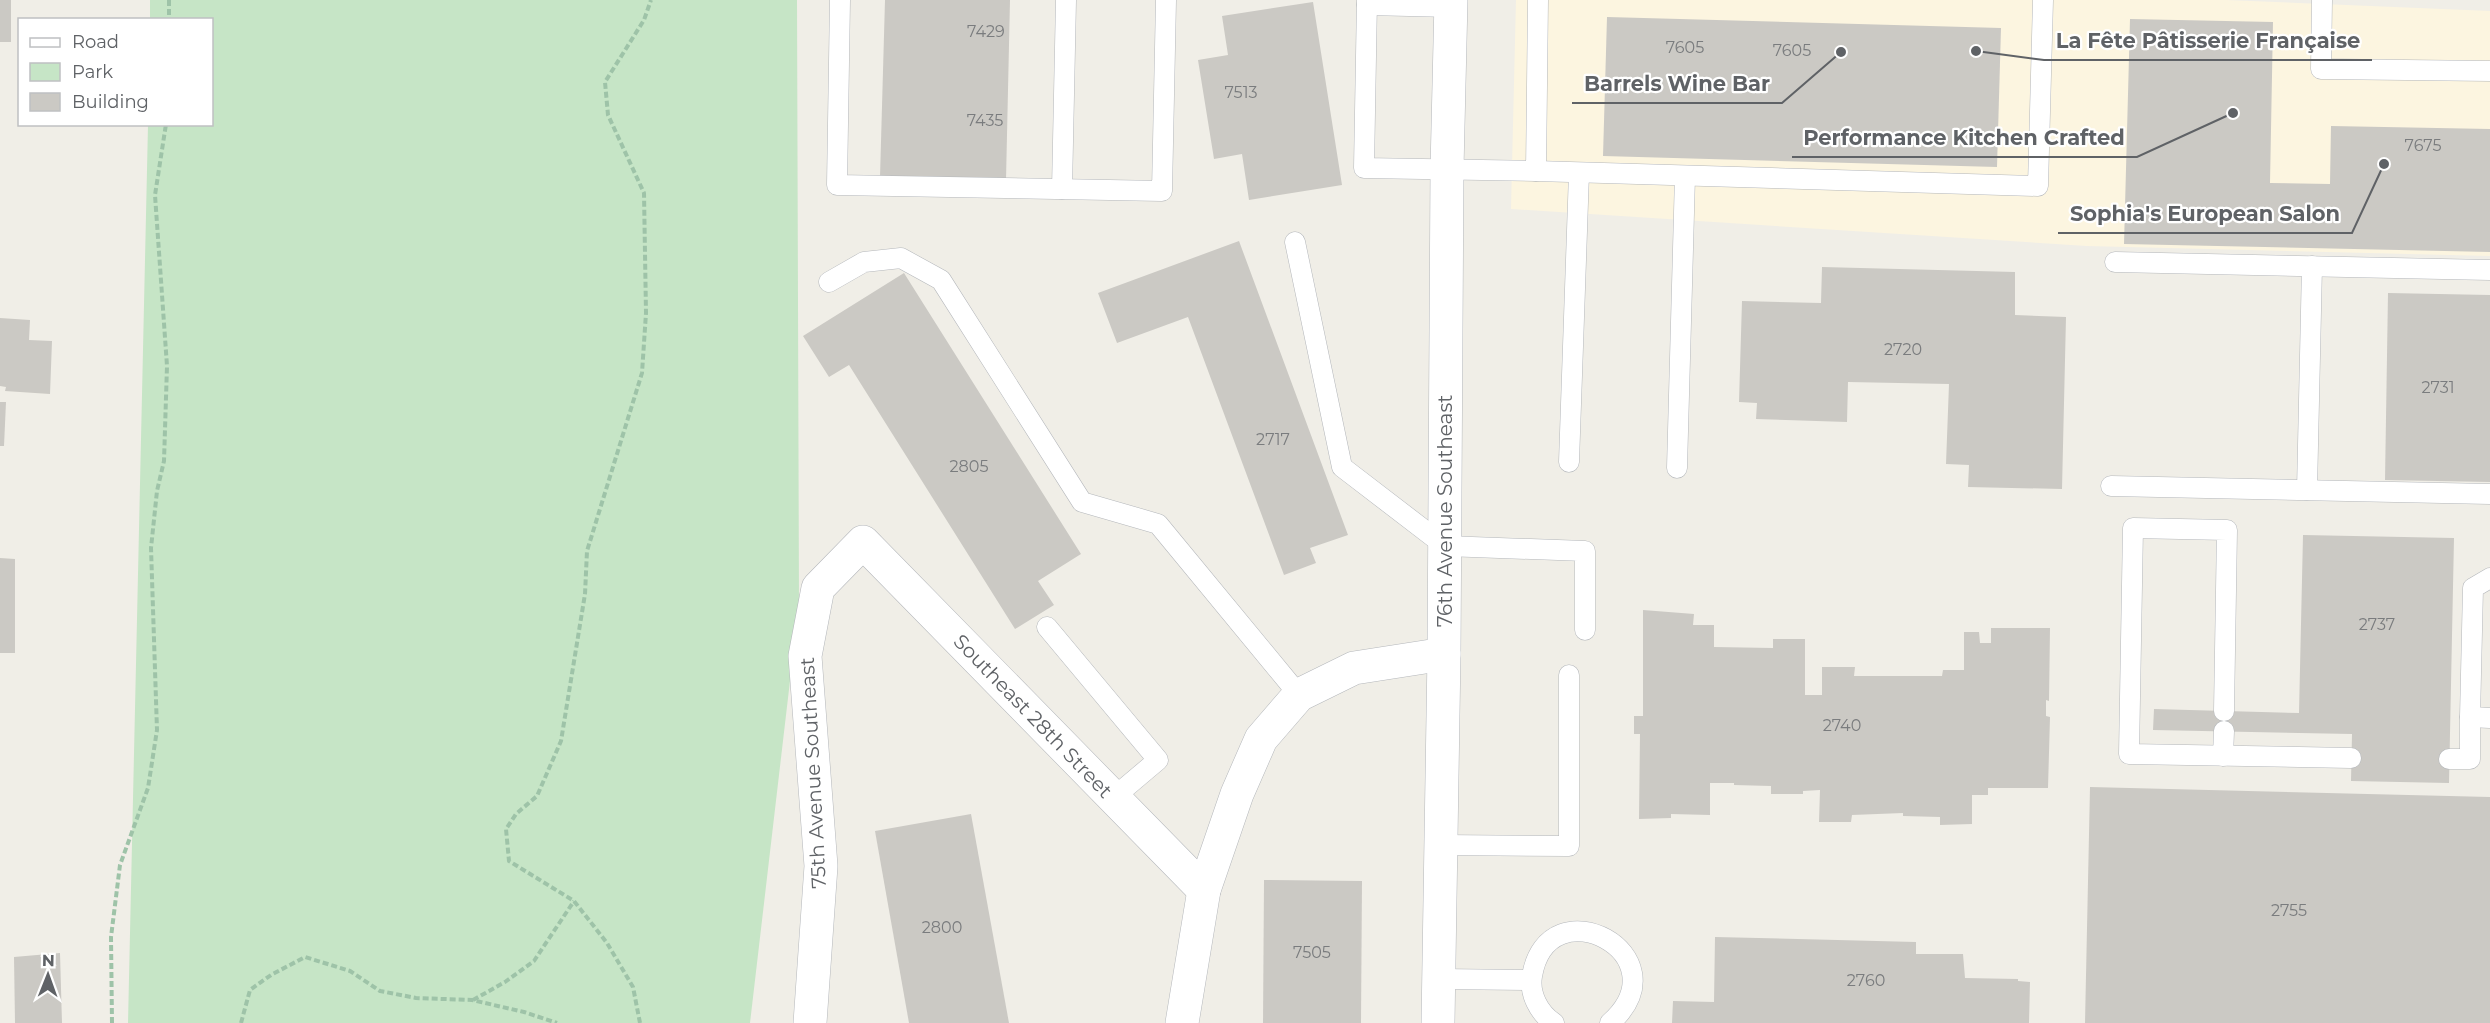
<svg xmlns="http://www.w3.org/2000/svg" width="2490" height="1023" font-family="Montserrat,sans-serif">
	<rect width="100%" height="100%" fill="#f0eee7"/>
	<polygon fill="#fcf5e0" points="1516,0 2226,0 2490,11 2490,256 2087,246 1511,209"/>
	<polygon fill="#c6e5c6" points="150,0 797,0 799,604 750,1023 128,1023 148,125 212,124 212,20 150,19"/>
	<g fill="#cbc9c4">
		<rect x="0" y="0" width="11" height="42"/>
		<polygon points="885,0 1010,0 1006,180 880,177"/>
		<polygon points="1313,2 1342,185 1249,200 1242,154 1214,159 1198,60 1228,55 1222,16"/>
		<polygon points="1607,17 2001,28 1997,167 1603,156"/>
		<polygon points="2130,19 2273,22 2270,183 2330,184 2331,126 2490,129 2490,252 2124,244"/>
		<polygon points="1239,241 1348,535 1310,548 1316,563 1284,575 1188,317 1117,343 1098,293"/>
		<polygon points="1822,267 2015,272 2015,315 2066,317 2062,489 1968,487 1969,465 1946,464 1949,384 1848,382 1847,422 1756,419 1757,403 1739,402 1742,301 1821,303"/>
		<polygon points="904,273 1081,554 1038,581 1054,605 1015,629 849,365 829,377 803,336"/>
		<polygon points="2388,293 2490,295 2490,482 2385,480"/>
		<polygon points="0,318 30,320 29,340 52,341 50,394 5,391 6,387 0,386"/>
		<polygon points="0,402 6,402 4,446 0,446"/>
		<polygon points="2303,535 2454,538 2449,783 2351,781 2352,734 2153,730 2154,709 2299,713"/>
		<polygon points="0,558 15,559 15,653 0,653"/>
		<polygon points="1643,610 1694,614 1693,625 1714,625 1714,647 1773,648 1773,639 1805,639 1805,695 1822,695 1822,667 1855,667 1854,676 1942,676 1943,670 1964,670 1964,632 1979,632 1980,643 1991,643 1991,628 2050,628 2049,701 2046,700 2046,716 2050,717 2048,788 1988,788 1988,795 1972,795 1972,824 1940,825 1940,817 1903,816 1903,813 1852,815 1851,822 1819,822 1820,790 1803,791 1803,794 1771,794 1771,786 1734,785 1734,783 1710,783 1710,815 1671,814 1671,818 1639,819 1640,734 1634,734 1634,716 1643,716"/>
		<polygon points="2090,787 2490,797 2490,1023 2085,1023"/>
		<polygon points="971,814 1009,1023 909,1023 875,831"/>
		<polygon points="1264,880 1362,881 1361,1023 1263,1023"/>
		<polygon points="1715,937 1916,942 1916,954 1963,954 1965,978 2018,979 2018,981 2030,982 2029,1023 1672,1023 1673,1001 1714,1002"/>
		<polygon points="60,953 62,1023 15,1023 14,957"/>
	</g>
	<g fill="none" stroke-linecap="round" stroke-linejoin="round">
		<g stroke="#b4b7bb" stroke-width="21">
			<g id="service">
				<polyline points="840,0 837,185 1162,191 1166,0"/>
				<polyline points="1367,0 1364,168 1536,171 1538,0"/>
				<polyline points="2322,0 2321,69 2490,71"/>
				<polyline points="1367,5 1451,7"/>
				<polyline points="1536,171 2038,186 2043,0"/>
				<polyline points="1062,189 1066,0"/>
				<polyline points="1295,242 1342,467 1445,546 1585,551 1585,630"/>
				<polyline points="2115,262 2490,270"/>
				<polyline points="829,282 864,262 901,258 941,280 1082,502 1158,524 1299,695"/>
				<polyline points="1569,462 1579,173"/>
				<polyline points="1677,468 1685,176"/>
				<polyline points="2111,486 2490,494"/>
				<polyline points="2307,490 2312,266"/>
				<polyline points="2490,578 2473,588 2470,717 2490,718"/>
				<polyline points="1047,627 1158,760 1113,798"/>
				<polyline points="2224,711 2227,530 2133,528 2129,754 2351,758"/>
				<polyline points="2223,756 2224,731"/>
				<polyline points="2449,759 2470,759 2470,717"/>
				<polyline points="1441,845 1569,846 1569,675"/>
				<polyline points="1439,979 1531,980"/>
				<path d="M1554 1023C1539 1013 1529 994 1532 976 1548 882 1686 955 1610 1023"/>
			</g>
		</g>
		<g stroke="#b4b7bb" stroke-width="34">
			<g id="minor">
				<polyline points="810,1023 821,866 805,656 818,588 863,542 1204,890"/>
				<polyline points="1182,1023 1204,890 1237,794 1261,739 1299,695 1354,668 1444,654"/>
			</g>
		</g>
		<g stroke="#b4b7bb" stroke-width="34">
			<polyline id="tertiary" points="1438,1023 1444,654 1447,169 1451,0"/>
		</g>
		<g stroke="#9ec3a8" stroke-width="4" stroke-dasharray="6 3" stroke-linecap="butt">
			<polyline points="169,0 169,20"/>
			<polyline points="473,1000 505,982 534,961 574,901"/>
			<polyline points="112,1023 111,937 120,865 148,788 157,730 151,548 157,491 164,461 167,366 155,195 166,124"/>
			<polyline points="241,1023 250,990 271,975 305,957 350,971 380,991 416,998 472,1000 524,1012 557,1023"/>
			<polyline points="640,1023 633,987 607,943 574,901 509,861 506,829 516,814 537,796 561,741 585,594 587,551 642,373 646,313 644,193 608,115 605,82 644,20 651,0"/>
		</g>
		<use href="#service" stroke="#fff" stroke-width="20"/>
		<use href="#minor" stroke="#fff" stroke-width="33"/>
		<use href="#tertiary" stroke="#fff" stroke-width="33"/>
	</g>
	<g text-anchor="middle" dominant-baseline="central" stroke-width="4.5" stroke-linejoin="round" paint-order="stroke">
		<g font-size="16" fill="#7a7c7e">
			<text x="986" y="31">7429</text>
			<text x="1685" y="47">7605</text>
			<text x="1792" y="50">7605</text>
			<text x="1241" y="92">7513</text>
			<text x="985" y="120">7435</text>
			<text x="2423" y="145">7675</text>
			<text x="1903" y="349">2720</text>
			<text x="2438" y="387">2731</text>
			<text x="1273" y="439">2717</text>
			<text x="969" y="466">2805</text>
			<text x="2377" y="624">2737</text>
			<text x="1842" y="725">2740</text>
			<text x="2289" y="910">2755</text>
			<text x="942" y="927">2800</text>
			<text x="1312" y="952">7505</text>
			<text x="1866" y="980">2760</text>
		</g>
		<g font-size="20" fill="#5f6266" stroke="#fff">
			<text transform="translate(1445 511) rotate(-90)">76th Avenue Southeast</text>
			<text transform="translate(1033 716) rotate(46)">Southeast 28th Street</text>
			<text transform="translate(813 773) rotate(-93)">75th Avenue Southeast</text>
		</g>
	</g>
	<path fill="none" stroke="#5f6266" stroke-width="2" d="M1976 51L2044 60H2372M1841 52L1782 103H1572M2233 113L2137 157H1792M2384 164L2352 233H2058"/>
	<g fill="#5f6266" stroke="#fff" stroke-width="2">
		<circle cx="1976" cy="51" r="6"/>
		<circle cx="1841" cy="52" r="6"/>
		<circle cx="2233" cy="113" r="6"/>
		<circle cx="2384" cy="164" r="6"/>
	</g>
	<g font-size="21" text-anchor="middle" font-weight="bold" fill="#5f6266" stroke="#fff" stroke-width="4.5" stroke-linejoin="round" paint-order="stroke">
		<text x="2208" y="48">La Fête Pâtisserie Française</text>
		<text x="1677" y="91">Barrels Wine Bar</text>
		<text x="1964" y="145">Performance Kitchen Crafted</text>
		<text x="2205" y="221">Sophia's European Salon</text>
	</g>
	<rect x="18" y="18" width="195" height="108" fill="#ffffff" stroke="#bfc0c2" stroke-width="1.5"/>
	<rect x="30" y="38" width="30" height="9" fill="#ffffff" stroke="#bfc0c2" stroke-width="1.5"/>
	<text x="72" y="48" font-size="18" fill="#5f6266">Road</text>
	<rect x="30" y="63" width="30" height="18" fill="#c6e5c6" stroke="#bfc0c2" stroke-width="1.5"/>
	<text x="72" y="78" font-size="18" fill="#5f6266">Park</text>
	<rect x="30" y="93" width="30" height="18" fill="#cbc9c4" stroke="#bfc0c2" stroke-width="1.5"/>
	<text x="72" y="108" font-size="18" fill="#5f6266">Building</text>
	<g transform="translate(48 975) rotate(1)" stroke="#ffffff" stroke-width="4.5" paint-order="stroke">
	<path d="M0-4.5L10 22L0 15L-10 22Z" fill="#5f6266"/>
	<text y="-9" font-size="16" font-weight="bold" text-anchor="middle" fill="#5f6266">N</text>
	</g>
</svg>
